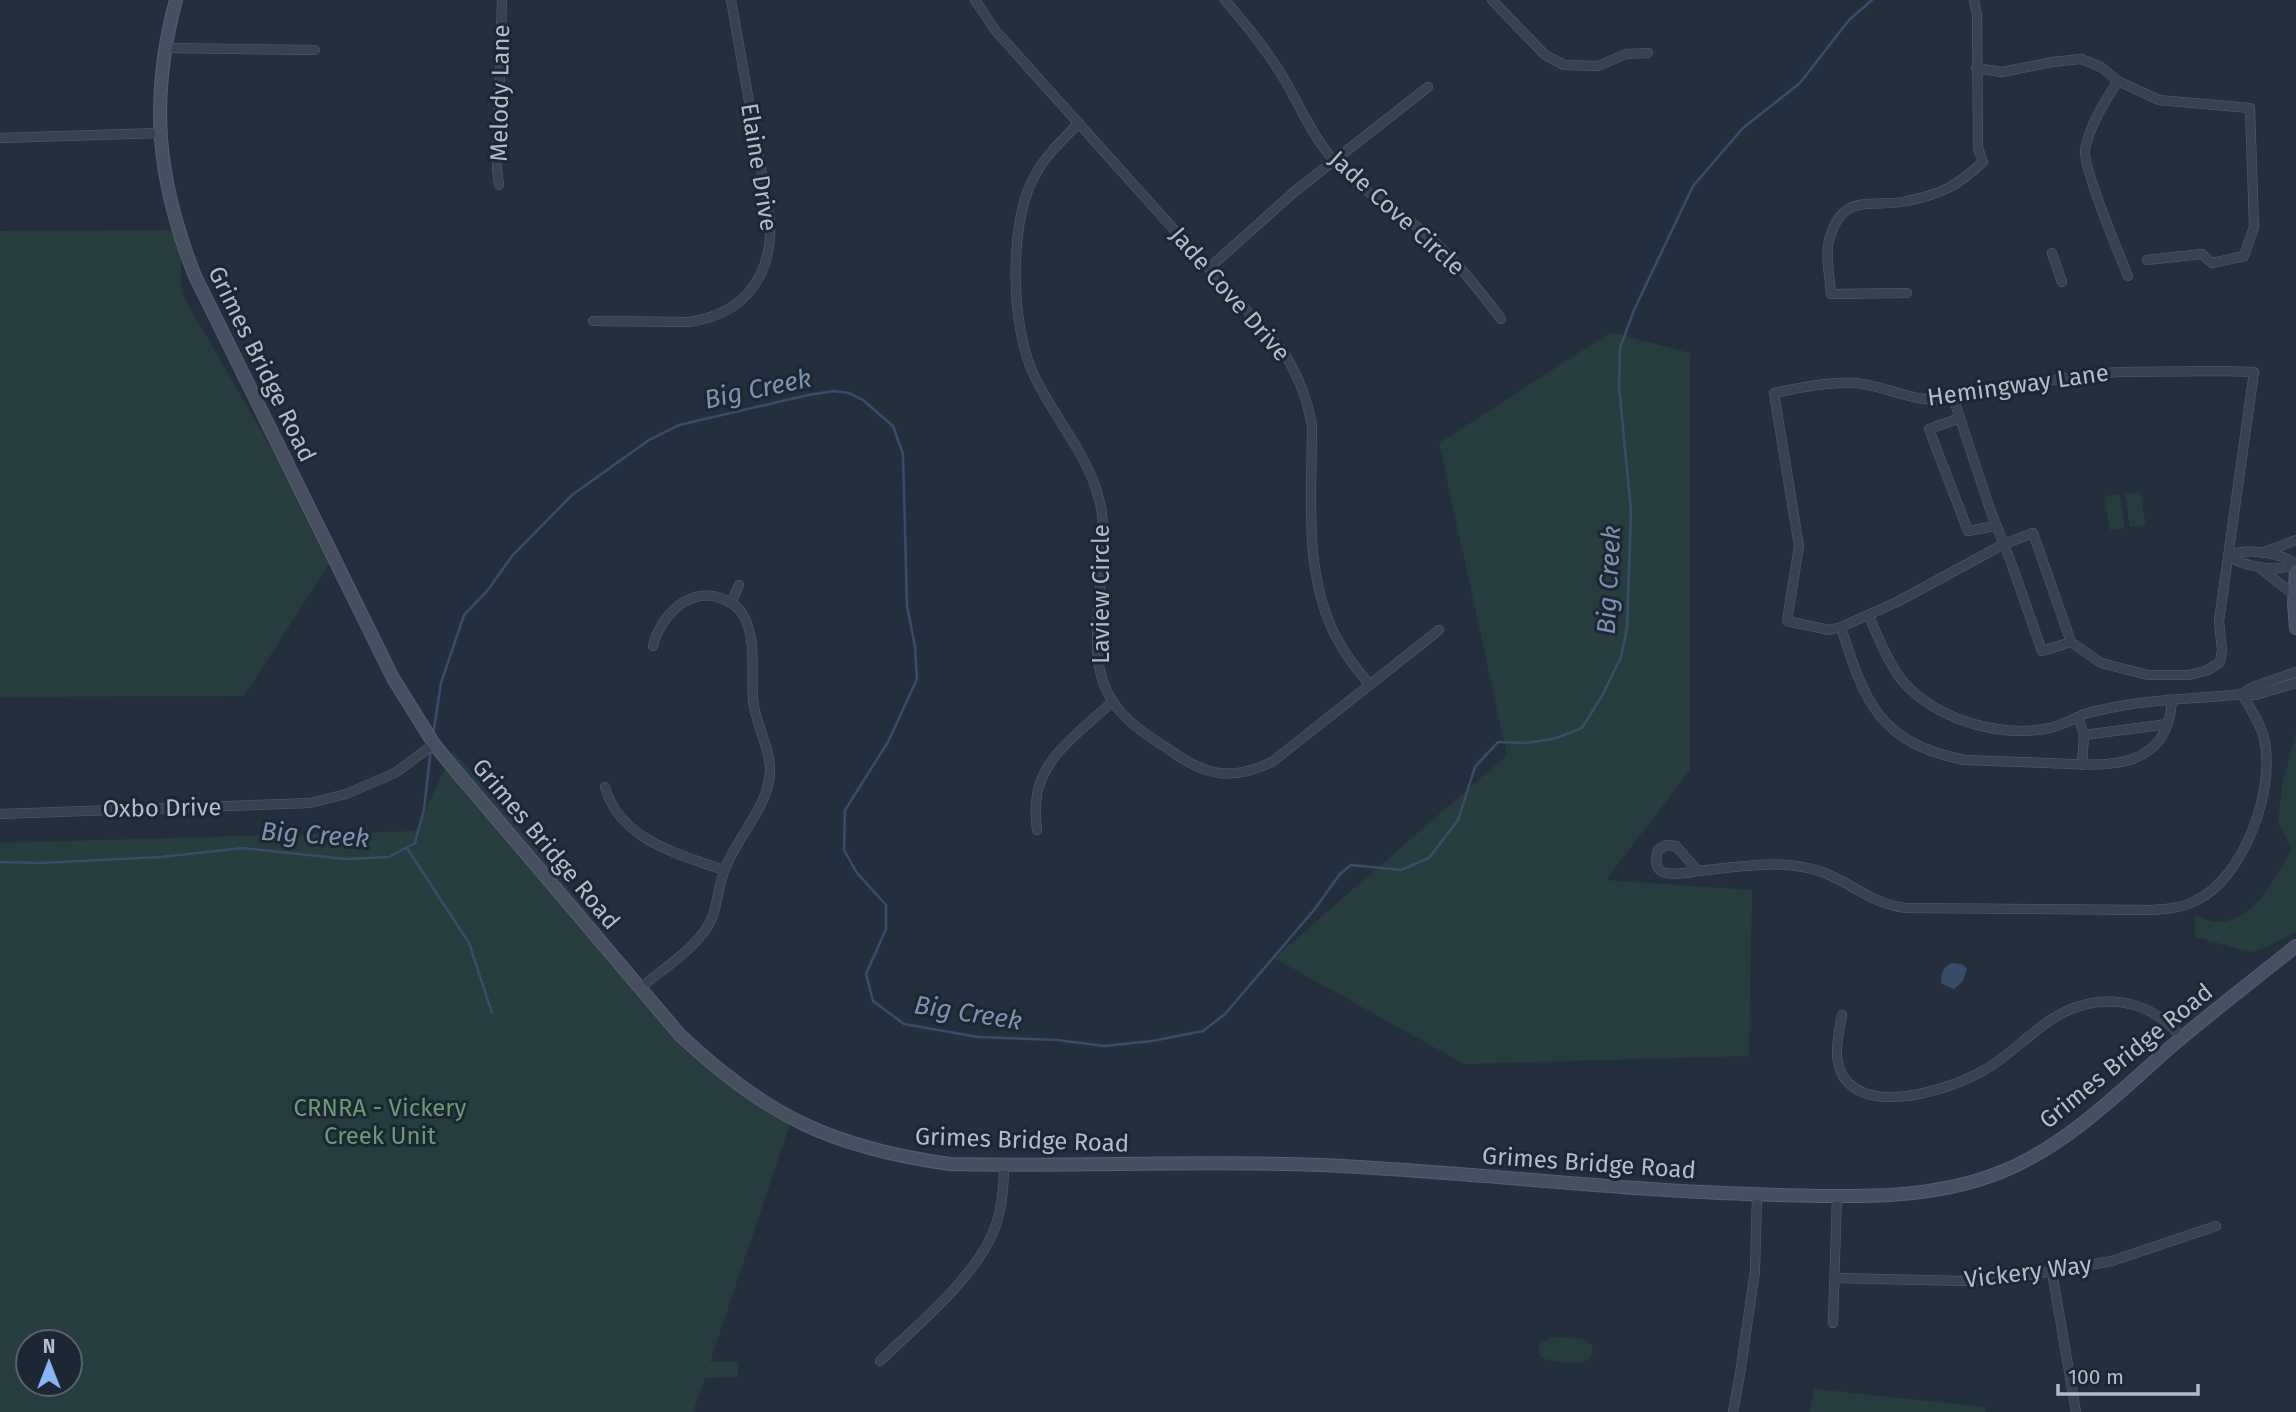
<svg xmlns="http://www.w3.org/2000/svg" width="2296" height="1412" font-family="'Fira Sans',sans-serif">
	<rect width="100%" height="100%" fill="#242f3e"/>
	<g fill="#263c3f" fill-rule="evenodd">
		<polygon points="181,230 181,292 312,519 335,555 244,696 0,697 0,231"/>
		<polygon points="1611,332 1690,353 1690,770 1606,880 1752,890 1749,1056 1464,1064 1274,958 1507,755 1439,443"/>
		<polygon points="2140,492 2146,525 2130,527 2125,494"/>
		<polygon points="2120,494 2125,528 2110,530 2104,497"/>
		<path d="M2296 733V932L2267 947 2251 952 2195 937V916C2203 918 2214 923 2222 922 2257 917 2275 877 2292 849L2278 823 2282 785Z"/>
		<path d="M453 751 533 843 710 1069 790 1124 710 1362H738V1377L705 1378 693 1412H0V843L416 831ZM28 1342H70V1384H28Z"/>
		<path d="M1551 1337 1584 1339 1592 1346C1598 1371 1556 1362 1542 1358L1539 1354V1344Z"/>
		<polygon points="1814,1389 1985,1407 1986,1412 1810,1412"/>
	</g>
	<path fill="#394c67" d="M1951 963 1962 964 1967 968 1963 981 1954 989 1942 984C1940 974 1942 969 1951 963Z"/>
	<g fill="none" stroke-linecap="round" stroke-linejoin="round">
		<g stroke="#394c67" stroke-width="2.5">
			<polyline points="433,735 441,683 464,615 488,590 512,556 572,495 649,440 679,425 808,395 834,391 849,393 863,400 893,426 903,454 907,606 915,646 917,679 888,742 845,810 844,850 857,873 886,905 886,929 866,974 873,1001 904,1024 978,1037 1057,1040 1104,1046 1152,1041 1203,1031 1225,1014 1314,910 1340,874 1351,865 1401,870 1429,858 1458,820 1475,767 1498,742 1524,743 1553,739 1582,728 1603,694 1621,657 1627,628 1631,511 1619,386 1620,348 1634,310 1693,186 1743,128 1800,83 1849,20 1872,0"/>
			<polyline points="407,848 469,943 492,1013"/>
			<polyline points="0,862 40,863 161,857 243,848 346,859 389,857 415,843 424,809 431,748"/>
		</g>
		<g stroke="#565f6c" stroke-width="10">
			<g id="street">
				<path d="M975 0 995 30 1282 350C1298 374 1307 397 1312 426 1312 495 1303 573 1336 637 1345 654 1357 670 1370 685"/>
				<path d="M1225 0C1246 25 1266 49 1283 77 1300 106 1313 138 1336 163 1357 188 1386 202 1411 222 1447 249 1474 283 1501 319"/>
				<polyline points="1492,0 1545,55 1564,65 1598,66 1626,54 1648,53"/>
				<polyline points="165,48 315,50"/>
				<polyline points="1976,68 2002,72 2052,62 2081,59 2101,67 2118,81 2159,100 2250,108 2254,227 2244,256 2212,263 2202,254 2147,260"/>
				<path d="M2118 81C2105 101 2090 125 2085 149 2082 166 2119 254 2128 276"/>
				<path d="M1079 123C1061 141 1043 158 1032 181 1009 228 1011 325 1033 373 1053 417 1087 452 1099 499 1117 567 1072 655 1119 710 1134 728 1155 740 1174 753 1208 777 1234 780 1272 762L1439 630"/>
				<polyline points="0,138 160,133"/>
				<polyline points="499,185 497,168 502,0"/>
				<polyline points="2052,253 2062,282"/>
				<polyline points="1209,268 1294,192 1428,87"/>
				<path d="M1907 293 1831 294C1830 278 1825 256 1829 240 1843 190 1872 209 1907 201 1942 194 1957 186 1983 162L1978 148 1977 15 1974 0"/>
				<path d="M593 321 689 322C745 314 773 275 770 220L731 0"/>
				<path d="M2223 371 2254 372 2219 621 2222 650 2220 662 2208 670 2189 675H2148L2101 663 2071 642 2033 533 2004 544 1897 602 1841 627 1829 630 1787 621 1799 546 1774 393C1798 388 1831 381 1855 383 1883 385 1906 399 1934 400L2089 374 2120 372Z"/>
				<polyline points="1953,397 1990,509 2012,565 2042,651 2071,642"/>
				<polyline points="1960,418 1929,429 1968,531 1995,526"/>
				<polyline points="2262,553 2296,540"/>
				<path d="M2228 555C2243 567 2278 573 2296 564"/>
				<path d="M2228 555C2247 548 2279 552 2296 564"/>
				<polyline points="2259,567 2294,595"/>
				<polyline points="731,603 739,585"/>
				<path d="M1869 616C1878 637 1891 670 1907 686 1942 721 2001 738 2050 728 2062 725 2073 719 2084 714 2094 711 2105 709 2115 707 2157 698 2200 699 2242 694L2256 695 2296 683"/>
				<path d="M1841 627C1865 703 1879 743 1965 760 1992 761 2019 762 2046 763 2100 765 2167 775 2172 701"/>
				<polyline points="2242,694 2253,687 2296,672"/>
				<polyline points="2078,717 2084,735 2082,765"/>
				<polyline points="2084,735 2168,724"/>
				<path d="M605 787C620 840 678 854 724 870"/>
				<polyline points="0,814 310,803 346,794 395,773 434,744"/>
				<path d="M1037 830C1036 821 1035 812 1036 803 1038 758 1083 730 1112 702"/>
				<path d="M1698 871C1678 874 1649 881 1658 850L1666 845 1676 846 1698 871C1738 867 1783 858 1822 872 1854 884 1868 902 1905 908L2150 910C2166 909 2183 908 2197 900 2245 876 2276 788 2264 738 2260 722 2250 708 2242 694"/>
				<path d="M640 988C662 970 687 954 704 932 718 914 716 892 724 872 735 838 769 808 770 771 770 746 755 724 753 699 751 673 757 638 743 615 739 608 731 602 723 599 690 585 660 616 653 646"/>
				<path d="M1842 1015C1839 1033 1833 1055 1841 1072 1863 1119 1953 1089 1986 1069 2019 1050 2044 1015 2083 1005 2121 995 2157 1007 2182 1038"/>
				<polyline points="2052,1272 2076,1412"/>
				<polyline points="1835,1278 1965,1281 2000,1280 2112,1261 2216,1226"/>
				<polyline points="1833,1323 1837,1196"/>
				<path d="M880 1361C917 1325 971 1281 992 1235 1002 1213 1004 1189 1004 1165"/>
				<polyline points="1733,1412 1740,1374 1755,1271 1757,1195"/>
			</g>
		</g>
		<g stroke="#565f6c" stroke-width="14">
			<g id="secondary">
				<path d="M176 0C149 100 157 180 195 276L393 678 434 744 456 771 680 1035C766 1116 833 1148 950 1164 1074 1167 1199 1160 1323 1165 1476 1172 1628 1192 1781 1195 1855 1197 1932 1200 2001 1172 2068 1145 2120 1091 2173 1045 2213 1011 2255 979 2296 946"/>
				<polyline points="2296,571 2294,603 2296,628"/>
			</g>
		</g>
		<use href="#street" stroke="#38414e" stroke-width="9"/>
		<use href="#secondary" stroke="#465061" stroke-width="12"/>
	</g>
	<g text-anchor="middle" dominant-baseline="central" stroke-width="6" stroke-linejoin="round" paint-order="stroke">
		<g font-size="24" fill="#b4bcc9" stroke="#1d2633">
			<text transform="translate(500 93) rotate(-89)">Melody Lane</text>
			<text transform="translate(759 167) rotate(81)">Elaine Drive</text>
			<text transform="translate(1397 213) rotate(42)">Jade Cove Circle</text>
			<text transform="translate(1230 294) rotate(49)">Jade Cove Drive</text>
			<text transform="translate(262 364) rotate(64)">Grimes Bridge Road</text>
			<text transform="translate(2018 385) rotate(-8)">Hemingway Lane</text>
			<text transform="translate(1101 594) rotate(-90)">Laview Circle</text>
			<text transform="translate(162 808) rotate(-1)">Oxbo Drive</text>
			<text transform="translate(546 844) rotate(50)">Grimes Bridge Road</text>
			<text transform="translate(2126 1056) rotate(-39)">Grimes Bridge Road</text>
			<text transform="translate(1022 1140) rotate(2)">Grimes Bridge Road</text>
			<text transform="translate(1589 1163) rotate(4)">Grimes Bridge Road</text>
			<text transform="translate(2028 1272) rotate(-7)">Vickery Way</text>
		</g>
		<g font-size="24" fill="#6b9a76" stroke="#1d2633">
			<text x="380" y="1108">CRNRA - Vickery<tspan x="380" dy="28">Creek Unit</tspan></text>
		</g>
		<g font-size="26" font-style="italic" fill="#7c92b1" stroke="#1d2633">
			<text transform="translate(758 389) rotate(-12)">Big Creek</text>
			<text transform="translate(1609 580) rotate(-87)">Big Creek</text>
			<text transform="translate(315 835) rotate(4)">Big Creek</text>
			<text transform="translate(968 1013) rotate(9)">Big Creek</text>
		</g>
	</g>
	<g transform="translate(49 1363)"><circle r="33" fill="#1d2633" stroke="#59626f" stroke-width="2"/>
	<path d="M0-5L12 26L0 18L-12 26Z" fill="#8ab4f8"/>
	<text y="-10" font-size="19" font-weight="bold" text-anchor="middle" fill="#b4bcc9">N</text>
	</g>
	<path d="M2058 1384v10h140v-10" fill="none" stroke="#b4bcc9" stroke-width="3.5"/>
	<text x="2068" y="1384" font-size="21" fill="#b4bcc9" stroke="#1d2633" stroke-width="5" paint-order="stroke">100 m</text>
</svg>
